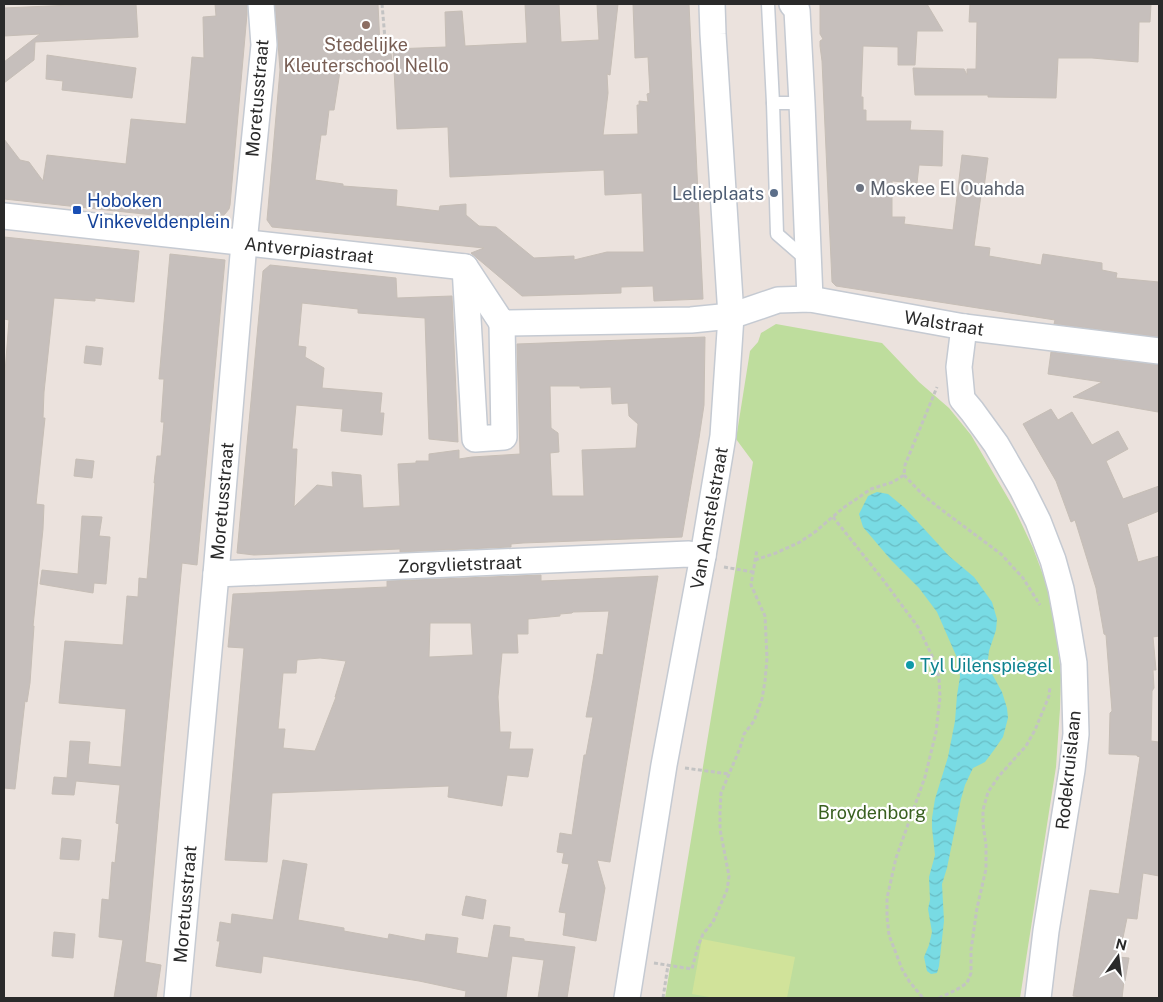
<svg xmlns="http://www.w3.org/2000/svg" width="1163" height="1002" font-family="'Public Sans',sans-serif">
	<defs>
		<pattern id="water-waves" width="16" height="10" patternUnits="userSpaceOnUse" patternTransform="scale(1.25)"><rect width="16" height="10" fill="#78dbe4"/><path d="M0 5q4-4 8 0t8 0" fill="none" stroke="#68bcc4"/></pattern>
	</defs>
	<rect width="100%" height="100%" fill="#ebe2dd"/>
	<polygon fill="#bedd9d" points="776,324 882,343 919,382 949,408 971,435 1015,510 1033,548 1048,588 1056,631 1061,675 1060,709 1056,767 1020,998 665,998 753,462 736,439 750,351 758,342 761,333"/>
	<polygon fill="#d1e39a" points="702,939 795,957 787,998 715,998 692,994"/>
	<polygon fill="url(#water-waves)" points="877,492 888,494 905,508 949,556 974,577 992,602 997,619 996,630 989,651 988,659 991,672 1002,692 1007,708 1008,718 1003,737 994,750 985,762 973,768 965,785 961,799 947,868 942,884 944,921 939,966 937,973 931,974 927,971 924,957 929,945 932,932 928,909 930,900 929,877 935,855 932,828 932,818 935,799 948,757 955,721 957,695 960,677 958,660 937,612 919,588 891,560 863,527 859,514 868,496"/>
	<g fill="#c6bfbc" stroke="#c6beb6" fill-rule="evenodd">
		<polygon points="94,4 136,4 138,37 35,42 34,60 4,83 4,62 40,34 4,36 4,8"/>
		<polygon points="215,4 247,4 247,14 230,205 229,209 225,214 216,220 209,221 4,199 4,139 20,160 29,162 43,181 47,155 126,164 131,119 186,124 192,57 204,58 203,17 216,16"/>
		<polygon points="275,4 378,4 380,46 390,45 392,62 341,65 334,110 329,110 326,135 321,135 315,180 343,184 343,186 397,190 396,206 439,211 440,206 466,204 466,215 479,226 496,227 534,258 574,256 574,260 607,252 644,252 642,193 605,195 604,170 450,177 448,127 397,129 393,49 446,47 445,12 462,11 465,46 527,43 525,4 559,4 561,42 599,40 597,4 618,4 610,75 607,74 608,93 603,135 638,134 637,105 639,105 639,101 648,102 647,94 650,93 648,57 635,58 633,4 689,4 703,299 654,301 653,286 621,287 621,293 522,296 471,253 484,248 272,227 267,220 280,70"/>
		<polygon points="820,4 927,4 943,31 917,31 915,65 898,65 898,47 863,46 861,97 863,97 863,110 866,110 866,121 911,121 910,130 943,131 942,166 919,165 917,183 892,181 892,217 905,217 904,224 953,230 962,155 988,158 983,195 981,195 974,246 990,248 989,256 1041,265 1043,254 1102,263 1102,270 1117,273 1116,278 1159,282 1159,337 1054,324 1055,320 836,286 832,282 822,61 820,46 820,41 823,39 820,34"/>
		<polygon points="970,4 1151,4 1150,22 1139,22 1138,62 1092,58 1058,58 1056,98 988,97 988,95 915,95 913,68 964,69 967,75 967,69 976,69 977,22 969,22"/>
		<polygon points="47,55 136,68 132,98 62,90 63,81 46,79"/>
		<polygon points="4,237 139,251 134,302 95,298 95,301 54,298 44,392 43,418 45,418 36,504 44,505 43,529 33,626 34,626 30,683 27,702 25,701 15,789 4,788 4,385 9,320 4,319"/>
		<polygon points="170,254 225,260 197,565 182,563 164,752 150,912 145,962 161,965 158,985 156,998 114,998 123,940 99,937 102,899 109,900 112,862 115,863 119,824 116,823 120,785 76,781 74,795 52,794 54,777 67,778 70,741 90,742 88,764 121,767 126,709 59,703 65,641 123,645 127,596 138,597 139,578 147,579 155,483 154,483 157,456 161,456 164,422 161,422 164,379 159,379"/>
		<path d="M270 265 396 278 397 298 452 296 458 442 429 439 425 318 358 313V309L302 303 298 346 306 347 305 357 324 368 322 388 382 393 380 413H384L382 435 341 431 343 409 296 405 292 449H297L294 507 317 485 333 487 332 472 361 475 363 508 400 506 398 464 416 463V461H429V454L459 450V459L472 457 520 454 517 344 705 337 704 405 699 438 682 537 523 543 511 544V547L400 552V549L254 555 237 553 263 271ZM550 386H580V388L611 387 612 404 628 403 629 416 638 424 636 448 582 450 584 496H552L550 453 559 452 558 433 551 428Z"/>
		<polygon points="86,346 103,348 101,365 84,363"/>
		<polygon points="1051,352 1159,365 1158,412 1073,397 1102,382 1048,374"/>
		<polygon points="1051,409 1058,420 1072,412 1092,445 1118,431 1128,449 1106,461 1123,499 1159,486 1159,511 1127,524 1138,562 1159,556 1159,636 1153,637 1156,670 1153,670 1154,688 1152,691 1151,741 1159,742 1159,876 1143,873 1137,919 1127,918 1119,957 1129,958 1125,981 1124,981 1122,998 1089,998 1073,996 1090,890 1119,894 1140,757 1137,756 1137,755 1109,754 1110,713 1112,711 1106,635 1104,634 1096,588 1075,520 1071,522 1056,481 1023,424"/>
		<polygon points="76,459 94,461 92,478 74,476"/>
		<polygon points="82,516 102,517 99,536 110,537 106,584 94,583 93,593 40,584 42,570 78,574"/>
		<path d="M541 575V581L658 576 610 862 597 860 605 888 596 941 563 935 566 913 559 912 569 864 562 863 564 853 557 852 560 833 572 835 584 755H586L593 717H586L593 680 597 654 603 655 609 611 573 612 572 613 560 614V616L528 619V634H517L518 653H502L498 697 500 732H511L509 749H533L528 777 507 775 502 806 448 797 449 786 272 793 267 862 225 860 244 648 228 647 233 594 387 587V581ZM430 623H471L473 655 429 657ZM320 658 346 661 335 697H336L315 751 283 748 285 729H278L283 673H296L297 660Z"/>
		<polygon points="62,838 81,840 79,860 60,859"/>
		<polygon points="283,860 307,864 298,920 344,928 344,931 388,939 389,934 425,941 426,934 458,938 456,953 488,958 494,925 510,927 509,937 524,939 524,941 575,947 567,998 538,998 544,960 512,956 506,998 465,998 466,991 419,981 263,956 261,973 216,966 220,941 217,941 220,922 231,924 232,914 273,920"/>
		<polygon points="466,896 486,900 483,919 462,915"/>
		<polygon points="54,932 75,934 73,958 52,956"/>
	</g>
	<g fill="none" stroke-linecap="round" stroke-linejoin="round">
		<g stroke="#c5cad2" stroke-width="15">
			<g id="lane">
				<polyline points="768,4 773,103 777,234 808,261"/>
				<polyline points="773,103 802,103"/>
			</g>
		</g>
		<g stroke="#c5cad2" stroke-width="28">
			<g id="street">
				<polyline points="792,4 797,10 802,103 810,299"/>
				<polyline points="4,216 465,267 502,323 691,320 731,316 778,300 810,299 964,327 1159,351"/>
				<polyline points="465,267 475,439 504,437 502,323"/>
				<polyline points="964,327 959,367 962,399 972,411 996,444 1022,489 1038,521 1053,560 1061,589 1067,621 1074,663 1076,734 1072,770 1046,931 1038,998"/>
				<polyline points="216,574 689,554 703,556"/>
				<polyline points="177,998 216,574 244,243 264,45 261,4"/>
				<polyline points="627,998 664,765 703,556 723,436 731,316 713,34 712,4"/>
			</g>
		</g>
		<g stroke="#c3c3c3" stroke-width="3" stroke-dasharray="4 2.5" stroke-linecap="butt">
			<polyline points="382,4 385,39"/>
			<polyline points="904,475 922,494 938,507 1001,554 1023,578 1040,605"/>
			<polyline points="833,517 884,581 918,627 935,662 939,678 940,697 936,732 925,777 896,858 887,898 887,917 889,935 902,969 909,981 923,998"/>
			<polyline points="755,560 776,553 800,542 815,532 843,508 871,489 893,482 904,475 905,465 937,387"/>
			<polyline points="724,567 753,572"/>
			<polyline points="685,768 729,774"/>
			<polyline points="654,963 692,969 698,946 703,934 713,922 727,890 729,876 720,829 720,811 721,793 740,748 744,734 754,721 762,699 765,681 767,658 765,616 751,585 757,549"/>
			<polyline points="663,998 668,965"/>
			<polyline points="939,998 956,990 967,983 971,973 971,950 977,908 986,869 986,845 983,824 983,810 988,792 999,776 1026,746 1035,730 1049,696 1050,686"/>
		</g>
		<use href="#lane" stroke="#fff" stroke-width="12"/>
		<use href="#street" stroke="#fff" stroke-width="25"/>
	</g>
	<circle fill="#8d6e63" stroke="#fff" stroke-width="2" cx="366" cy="25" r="5"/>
	<circle fill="#6b7280" stroke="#fff" stroke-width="2" cx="860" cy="188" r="5"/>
	<circle fill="#5c6f8a" stroke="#fff" stroke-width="2" cx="774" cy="193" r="5"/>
	<rect fill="#1a4fb4" stroke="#fff" stroke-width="2" x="72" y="205" width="10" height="10" rx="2.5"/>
	<circle fill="#0f9aa8" stroke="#fff" stroke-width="2" cx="910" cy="665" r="5"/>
	<g text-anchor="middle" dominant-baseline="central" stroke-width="4.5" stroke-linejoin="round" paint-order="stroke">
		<g font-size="18" fill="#785e54" stroke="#fff">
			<text x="366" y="44">Stedelijke<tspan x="366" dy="21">Kleuterschool Nello</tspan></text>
		</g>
		<g font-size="18" fill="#2a2a2a" stroke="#fff">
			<text transform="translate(257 98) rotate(-85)">Moretusstraat</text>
			<text transform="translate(309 250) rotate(6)">Antverpiastraat</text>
			<text transform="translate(944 323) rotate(9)">Walstraat</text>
			<text transform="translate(222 501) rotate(-85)">Moretusstraat</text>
			<text transform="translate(709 518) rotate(-80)">Van Amstelstraat</text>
			<text transform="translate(460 564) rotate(-2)">Zorgvlietstraat</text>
			<text transform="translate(1068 770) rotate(-84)">Rodekruislaan</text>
			<text transform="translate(185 904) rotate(-85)">Moretusstraat</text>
		</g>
		<g font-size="18" fill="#5b616d" stroke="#fff" text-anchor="start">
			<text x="870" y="188">Moskee El Ouahda</text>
		</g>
		<g font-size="18" fill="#4e5e75" stroke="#fff" text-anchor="end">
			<text x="764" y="193">Lelieplaats</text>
		</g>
		<g font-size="18" fill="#164399" stroke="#fff" text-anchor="start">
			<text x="87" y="200">Hoboken<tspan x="87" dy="21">Vinkeveldenplein</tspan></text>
		</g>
		<g font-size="18" fill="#0d838f" stroke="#fff" text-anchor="start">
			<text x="920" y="665">Tyl Uilenspiegel</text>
		</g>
		<g font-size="18" fill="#396020" stroke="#fff">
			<text x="872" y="812">Broydenborg</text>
		</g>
	</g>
	<rect width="1163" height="1002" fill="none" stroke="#2a2a2a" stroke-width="10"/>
	<g transform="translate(1118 957) rotate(14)" stroke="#ffffff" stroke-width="4" paint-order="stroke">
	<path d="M0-4L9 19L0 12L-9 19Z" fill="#2a2a2a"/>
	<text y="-8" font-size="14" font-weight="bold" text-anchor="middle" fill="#2a2a2a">N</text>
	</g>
</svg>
